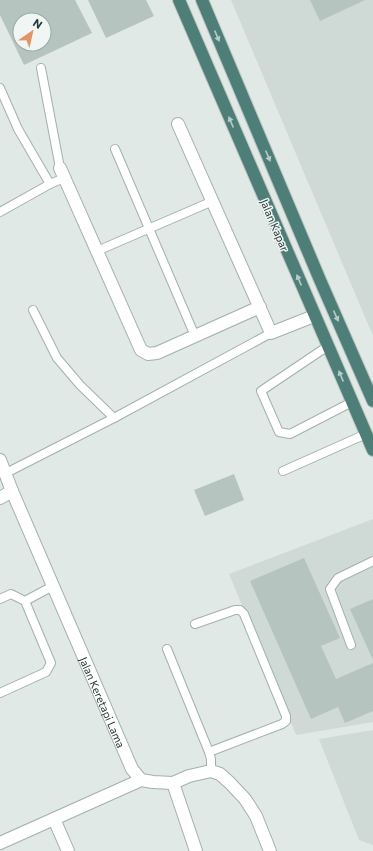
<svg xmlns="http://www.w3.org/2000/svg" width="373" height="851" font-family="Commissioner,sans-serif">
	<rect width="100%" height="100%" fill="#e0e9e6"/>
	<g fill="#cfd9d6">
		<polygon points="231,0 373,0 373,336"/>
		<polygon points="373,519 373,722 296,735 229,574"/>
		<polygon points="373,730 373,845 359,840 319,739"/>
	</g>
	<g fill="#b6c4c0" fill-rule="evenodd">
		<path d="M0 0H75L92 33 24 65 0 15ZM20 20H44V44H20Z"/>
		<polygon points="88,0 146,0 154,16 106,38"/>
		<polygon points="310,0 365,0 320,21"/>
		<polygon points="234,474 244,500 205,516 194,490"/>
		<polygon points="304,558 340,638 321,646 336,679 373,663 373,711 345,723 338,707 311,719 250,581"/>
		<polygon points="373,599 373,660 350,609"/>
	</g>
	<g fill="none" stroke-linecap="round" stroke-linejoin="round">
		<g stroke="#a4b0ad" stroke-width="10">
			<g id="service">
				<polyline points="41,68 60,168"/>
				<polyline points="0,88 18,129 50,184"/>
				<polyline points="115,149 195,336"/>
				<polyline points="0,212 50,184 64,178"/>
				<polyline points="97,251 213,201"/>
				<polyline points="33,310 57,358 80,385 114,418 271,333"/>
				<polyline points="328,346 261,391 279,432 290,434 352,402"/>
				<polyline points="283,471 366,434"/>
				<polyline points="6,473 114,418"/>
				<polyline points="0,599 11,594 25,601 51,663 46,672 0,693"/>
				<polyline points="25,601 53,586"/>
				<polyline points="195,624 235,610 240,610 244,614 286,716 286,721 282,724 209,752"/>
				<polyline points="351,645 330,589 338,578 373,561"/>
				<polyline points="167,649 209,752 211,759 211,771"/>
			</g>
		</g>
		<g stroke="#a4b0ad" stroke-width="14">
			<g id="minor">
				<polyline points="178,124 271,333 314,316"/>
				<polyline points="60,168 141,350 148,354 157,353 260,307"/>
				<polyline points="0,498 12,491"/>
				<polyline points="173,783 196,851"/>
				<polyline points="54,819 68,851"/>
				<polyline points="0,843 141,780"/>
			</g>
		</g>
		<g stroke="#a4b0ad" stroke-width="14">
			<g id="tertiary">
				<path id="s1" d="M0 460 12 491 132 769 141 780 153 782 173 783 189 776 211 771 220 774 230 783 245 799 256 816 270 851"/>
			</g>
		</g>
		<g stroke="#bdc3c2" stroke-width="14">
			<g id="trunk">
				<polyline points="179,0 373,450"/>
				<polyline points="202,0 320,280 373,401"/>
			</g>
		</g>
		<use href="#service" stroke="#fff" stroke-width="8"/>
		<use href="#minor" stroke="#fff" stroke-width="12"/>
		<use href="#tertiary" stroke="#fff" stroke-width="12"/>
		<use href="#trunk" stroke="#4e7e78" stroke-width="12"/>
	</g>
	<defs><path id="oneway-solid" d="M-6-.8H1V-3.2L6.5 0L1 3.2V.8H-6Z"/></defs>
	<g fill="#b7ccc9">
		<use href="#oneway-solid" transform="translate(217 36) rotate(67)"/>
		<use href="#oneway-solid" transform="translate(231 122) rotate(-113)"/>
		<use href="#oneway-solid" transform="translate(268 156) rotate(67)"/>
		<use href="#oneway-solid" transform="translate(299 280) rotate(-113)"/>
		<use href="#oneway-solid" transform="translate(336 316) rotate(66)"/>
		<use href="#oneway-solid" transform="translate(341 376) rotate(-113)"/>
	</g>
	<g text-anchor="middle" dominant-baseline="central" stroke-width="3" stroke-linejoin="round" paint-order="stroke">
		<g font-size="11" fill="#233835" stroke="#f0f6f4">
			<text transform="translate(275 225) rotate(67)">Jalan Kapar</text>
			<text stroke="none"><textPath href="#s1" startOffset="263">Jalan Keretapi Lama</textPath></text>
		</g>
	</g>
	<g transform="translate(32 32) rotate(34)"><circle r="19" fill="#f0f6f4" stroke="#9eaaa8"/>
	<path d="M0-3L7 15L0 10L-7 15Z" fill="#e29465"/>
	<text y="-6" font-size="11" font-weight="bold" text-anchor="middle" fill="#233835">N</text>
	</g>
</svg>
